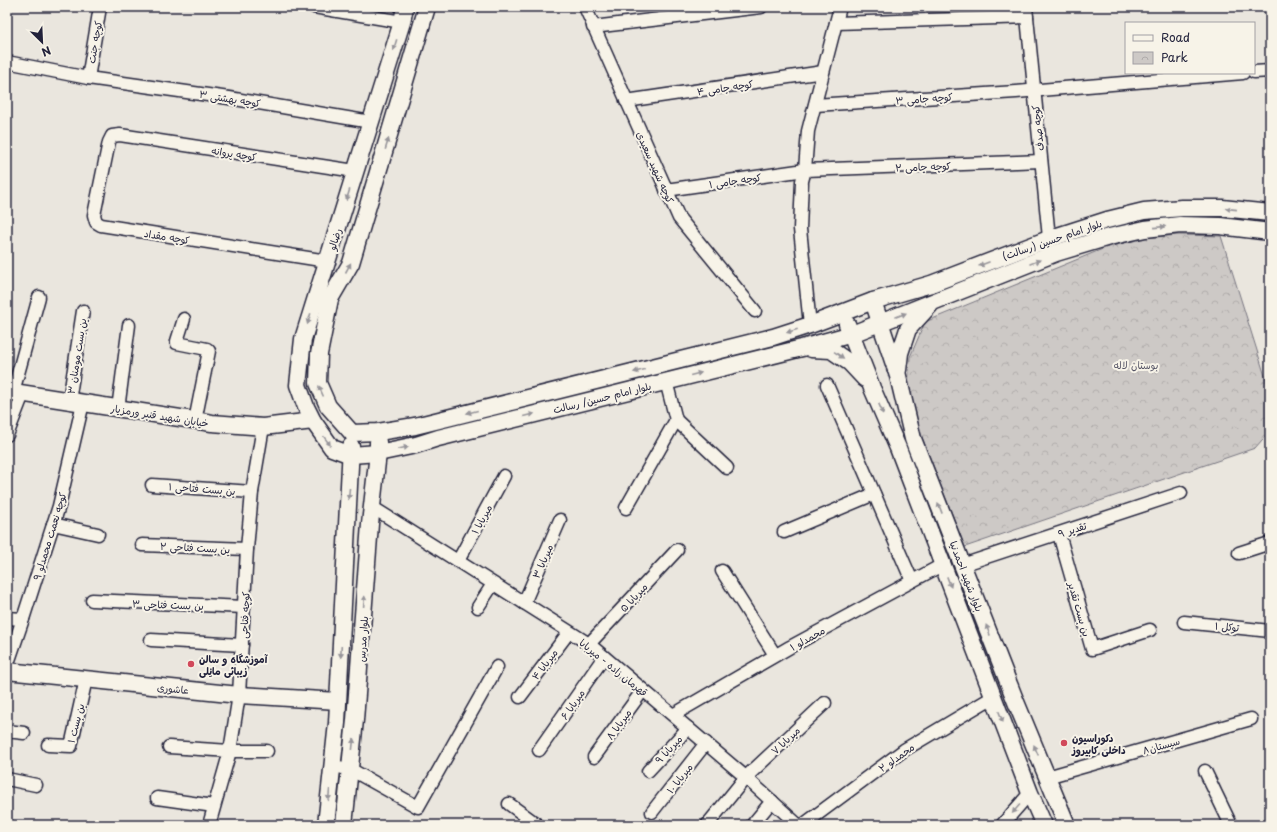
<svg xmlns="http://www.w3.org/2000/svg" width="1277" height="832" font-family="'Playpen Sans','Playpen Sans Arabic',sans-serif">
	<defs>
		<pattern id="park-crowns" width="20" height="18" patternUnits="userSpaceOnUse"><rect width="20" height="18" fill="#cdc9c6"/><path d="M2 6a3 3 0 1 1 6 0M12 15a3 3 0 1 1 6 0" fill="none" stroke="#b0acab"/></pattern>
	</defs>
	<rect width="100%" height="100%" fill="#eae6de"/>
	<filter id="ink" filterUnits="userSpaceOnUse"><feTurbulence type="fractalNoise" baseFrequency=".025" numOctaves="2"/><feDisplacementMap in="SourceGraphic" scale="8" xChannelSelector="R" yChannelSelector="G"/><feConvolveMatrix kernelMatrix="1 2 1 2 8 2 1 2 1" color-interpolation-filters="sRGB"/></filter>
	<g filter="url(#ink)">
		<polygon fill="url(#park-crowns)" stroke="#787680" points="1179,235 1221,236 1270,392 1270,431 1255,448 965,547 911,409 908,387 910,357 925,322 1105,248 1143,238"/>
		<g fill="none" stroke-linecap="round" stroke-linejoin="round">
			<g stroke="#22223b" stroke-width="15">
				<g id="street">
					<polyline points="314,7 402,22"/>
					<polyline points="585,7 679,218 755,311"/>
					<polyline points="1026,7 1049,238"/>
					<polyline points="836,23 1027,17"/>
					<polyline points="593,27 761,7"/>
					<polyline points="7,62 88,78 229,98 371,122"/>
					<polyline points="1254,72 1270,71"/>
					<polyline points="88,78 100,7"/>
					<polyline points="626,101 823,72"/>
					<polyline points="815,105 1016,92 1243,73"/>
					<polyline points="666,190 805,170 1041,161"/>
					<polyline points="327,261 101,225 96,222 94,215 109,142 112,136 120,135 355,171"/>
					<polyline points="184,319 177,341 177,343 207,349 209,351 195,421"/>
					<polyline points="810,325 800,229 802,181 805,170 808,131 840,7"/>
					<polyline points="666,381 676,420 727,468"/>
					<polyline points="827,385 912,581"/>
					<polyline points="13,392 39,297"/>
					<polyline points="69,401 83,311"/>
					<polyline points="118,409 129,325"/>
					<polyline points="7,435 23,394"/>
					<polyline points="152,485 252,492"/>
					<polyline points="372,507 589,644 742,774 798,825"/>
					<polyline points="626,508 676,420"/>
					<polyline points="53,524 98,534"/>
					<polyline points="784,532 874,494"/>
					<polyline points="1059,534 1092,649 1150,630"/>
					<polyline points="142,545 247,549"/>
					<polyline points="1239,553 1270,543"/>
					<polyline points="458,561 504,476"/>
					<polyline points="962,565 1181,493"/>
					<polyline points="722,571 775,655"/>
					<polyline points="92,600 244,607"/>
					<polyline points="524,603 560,520"/>
					<polyline points="478,607 493,584"/>
					<polyline points="7,618 23,619"/>
					<polyline points="1184,622 1270,631"/>
					<polyline points="151,640 242,645"/>
					<polyline points="589,644 677,550"/>
					<polyline points="7,666 23,619 59,506 83,403"/>
					<polyline points="520,697 569,632"/>
					<polyline points="673,715 790,647 942,565"/>
					<polyline points="7,731 24,733"/>
					<polyline points="48,745 71,746 86,679"/>
					<polyline points="169,747 230,751 267,751"/>
					<polyline points="539,750 604,657"/>
					<polyline points="594,757 643,690"/>
					<polyline points="332,766 350,769 418,807 497,667"/>
					<polyline points="648,771 688,728"/>
					<polyline points="1205,771 1231,825"/>
					<polyline points="1047,777 1251,719"/>
					<polyline points="7,779 36,785"/>
					<polyline points="157,798 214,806"/>
					<polyline points="509,804 538,825"/>
					<polyline points="652,812 706,743"/>
					<polyline points="209,825 230,751 239,695 247,549 252,492 263,427"/>
					<polyline points="707,825 746,777 825,703"/>
					<polyline points="752,825 772,801"/>
					<polyline points="803,825 904,750 993,697"/>
					<polyline points="1002,825 1030,793"/>
				</g>
			</g>
			<g stroke="#22223b" stroke-width="19">
				<g id="secondary">
					<polyline points="405,7 402,22 303,339 298,385 306,407 313,421 332,448 351,455 378,453 416,445 438,438 802,348 852,334 1056,253 1109,237 1145,229 1180,225 1220,226 1270,232"/>
					<polyline points="873,301 898,376 913,439 1016,702 1067,825"/>
					<polyline points="847,324 872,388 898,448 1030,793 1044,825"/>
					<polyline points="811,349 831,350 850,363 865,379"/>
					<polyline points="898,370 900,353 908,329 930,305"/>
					<polyline points="7,391 212,423 263,427 313,421"/>
					<polyline points="352,433 378,432 415,426 773,337 810,325 873,301 931,284 1054,237 1107,220 1144,211 1182,208 1222,208 1270,213"/>
					<polyline points="352,433 328,406 318,383 319,354 330,299 351,263 427,7"/>
					<polyline points="7,671 239,695 338,701"/>
					<polyline points="326,825 337,723 351,446"/>
					<polyline points="344,825 355,720 370,524 378,453 378,442"/>
				</g>
			</g>
			<use href="#street" stroke="#f7f3e8" stroke-width="12"/>
			<use href="#secondary" stroke="#f7f3e8" stroke-width="16"/>
		</g>
		<defs><path id="oneway-solid" d="M-6-.8H1V-3.2L6.5 0L1 3.2V.8H-6Z"/></defs>
		<g fill="#97959a">
			<use href="#oneway-solid" transform="translate(395 45) rotate(107)"/>
			<use href="#oneway-solid" transform="translate(387 144) rotate(-73)"/>
			<use href="#oneway-solid" transform="translate(348 195) rotate(107)"/>
			<use href="#oneway-solid" transform="translate(1231 209) rotate(-174)"/>
			<use href="#oneway-solid" transform="translate(1160 227) rotate(-6)"/>
			<use href="#oneway-solid" transform="translate(1035 262) rotate(-22)"/>
			<use href="#oneway-solid" transform="translate(984 264) rotate(159)"/>
			<use href="#oneway-solid" transform="translate(348 268) rotate(-61)"/>
			<use href="#oneway-solid" transform="translate(901 315) rotate(-21)"/>
			<use href="#oneway-solid" transform="translate(309 319) rotate(107)"/>
			<use href="#oneway-solid" transform="translate(792 331) rotate(163)"/>
			<use href="#oneway-solid" transform="translate(839 355) rotate(34)"/>
			<use href="#oneway-solid" transform="translate(639 371) rotate(166)"/>
			<use href="#oneway-solid" transform="translate(696 374) rotate(-14)"/>
			<use href="#oneway-solid" transform="translate(321 391) rotate(-114)"/>
			<use href="#oneway-solid" transform="translate(881 409) rotate(67)"/>
			<use href="#oneway-solid" transform="translate(472 412) rotate(166)"/>
			<use href="#oneway-solid" transform="translate(529 415) rotate(-14)"/>
			<use href="#oneway-solid" transform="translate(327 441) rotate(54)"/>
			<use href="#oneway-solid" transform="translate(403 448) rotate(-12)"/>
			<use href="#oneway-solid" transform="translate(349 494) rotate(95)"/>
			<use href="#oneway-solid" transform="translate(940 508) rotate(-111)"/>
			<use href="#oneway-solid" transform="translate(949 582) rotate(69)"/>
			<use href="#oneway-solid" transform="translate(364 601) rotate(-86)"/>
			<use href="#oneway-solid" transform="translate(988 630) rotate(-111)"/>
			<use href="#oneway-solid" transform="translate(341 652) rotate(93)"/>
			<use href="#oneway-solid" transform="translate(1001 717) rotate(69)"/>
			<use href="#oneway-solid" transform="translate(353 744) rotate(-84)"/>
			<use href="#oneway-solid" transform="translate(1036 750) rotate(-113)"/>
			<use href="#oneway-solid" transform="translate(329 795) rotate(96)"/>
			<use href="#oneway-solid" transform="translate(1016 809) rotate(131)"/>
		</g>
	</g>
	<g fill="#d1495b" stroke="#f7f3e8" stroke-width="1.5">
		<circle cx="191" cy="664" r="4"/>
		<circle cx="1064" cy="743" r="4"/>
	</g>
	<g text-anchor="middle" dominant-baseline="central" stroke-width="4" stroke-linejoin="round" paint-order="stroke">
		<g font-size="10" fill="#22223b" stroke="#f7f3e8">
			<text transform="translate(94 42) rotate(-80)">کوچه جنت</text>
			<text transform="translate(725 87) rotate(-8)">کوچه جامی ۴</text>
			<text transform="translate(230 98) rotate(9)">کوچه بهشتی ۳</text>
			<text transform="translate(924 98) rotate(-4)">کوچه جامی ۳</text>
			<text transform="translate(1037 128) rotate(-96)">کوچه صدف</text>
			<text transform="translate(234 153) rotate(9)">کوچه پروانه</text>
			<text transform="translate(923 166) rotate(-2)">کوچه جامی ۲</text>
			<text transform="translate(656 167) rotate(66)">کوچه شهید سعیدی</text>
			<text transform="translate(735 180) rotate(-8)">کوچه جامی ۱</text>
			<text transform="translate(167 236) rotate(9)">کوچه مقداد</text>
			<text transform="translate(334 239) rotate(-73)">رضالو</text>
			<text transform="translate(1052 239) rotate(-19)">بلوار امام حسین (رسالت)</text>
			<text transform="translate(76 356) rotate(-81)">۳ بن بست مومنان</text>
			<text transform="translate(602 397) rotate(-14)">بلوار امام حسین/ رسالت</text>
			<text transform="translate(160 415) rotate(9)">خیابان شهید قنبر ورمزیار</text>
			<text transform="translate(202 488) rotate(4)">بن بست فتاحی ۱</text>
			<text transform="translate(481 519) rotate(-62)">میربابا ۱</text>
			<text transform="translate(1072 529) rotate(-18)">۹ تقدیر</text>
			<text transform="translate(49 536) rotate(-73)">کوچه نعمت محمدلو ۹</text>
			<text transform="translate(195 547) rotate(3)">بن بست فتاحی ۲</text>
			<text transform="translate(542 561) rotate(-66)">میربابا ۳</text>
			<text transform="translate(967 576) rotate(69)">بلوار شهید احمدنیا</text>
			<text transform="translate(633 597) rotate(-47)">میربابا ۵</text>
			<text transform="translate(168 604) rotate(2)">بن بست فتاحی ۳</text>
			<text transform="translate(1080 609) rotate(74)">بن بست تقدیر</text>
			<text transform="translate(244 615) rotate(-87)">کوچه فتاحی</text>
			<text transform="translate(1227 626) rotate(5)">توکل ۱</text>
			<text transform="translate(807 638) rotate(-29)">محمدلو ۱</text>
			<text transform="translate(362 639) rotate(-86)">بلوار مدرس</text>
			<text transform="translate(544 664) rotate(-53)">میربابا ۴</text>
			<text transform="translate(614 667) rotate(39)">قهرمان زاده - میربابا</text>
			<text transform="translate(173 688) rotate(6)">عاشوری</text>
			<text transform="translate(572 704) rotate(-55)">میربابا ۶</text>
			<text transform="translate(75 723) rotate(-75)">۱ بن بست</text>
			<text transform="translate(618 724) rotate(-54)">میربابا ۸</text>
			<text transform="translate(785 740) rotate(-43)">میربابا ۷</text>
			<text transform="translate(1161 745) rotate(-16)">سیستان۸</text>
			<text transform="translate(668 749) rotate(-47)">میربابا ۹</text>
			<text transform="translate(896 757) rotate(-35)">محمدلو ۲</text>
			<text transform="translate(679 778) rotate(-52)">میربابا ۱۰</text>
		</g>
		<g font-size="10" fill="#555465" stroke="#f7f3e8">
			<text x="1136" y="364">بوستان لاله</text>
		</g>
		<g font-size="10" font-weight="bold" fill="#22223b" stroke="#f7f3e8" text-anchor="start">
			<text x="199" y="658">آموزشگاه و سالن<tspan x="199" dy="12">زیبائی مانِلی</tspan></text>
			<text x="1072" y="737">دکوراسیون<tspan x="1072" dy="12">داخلی کابیروز</tspan></text>
		</g>
	</g>
	<rect width="1277" height="832" fill="none" stroke="#f7f3e8" stroke-width="24"/>
	<rect x="12" y="12" width="1253" height="808" fill="none" stroke="#22223b" stroke-width="1.5" filter="url(#ink)"/>
	<rect x="1125" y="22" width="130" height="52" fill="#f7f3e8" stroke="#a29fa3"/>
	<rect x="1133" y="35" width="20" height="6" fill="#f7f3e8" stroke="#a29fa3"/>
	<text x="1161" y="42" font-size="12" fill="#22223b">Road</text>
	<rect x="1133" y="52" width="20" height="12" fill="url(#park-crowns)" stroke="#a29fa3"/>
	<text x="1161" y="62" font-size="12" fill="#22223b">Park</text>
	<g transform="translate(42 42) rotate(156)" stroke="#f7f3e8" stroke-width="3" paint-order="stroke">
	<path d="M0-3L7 15L0 10L-7 15Z" fill="#22223b"/>
	<text y="-6" font-size="11" font-weight="bold" text-anchor="middle" fill="#22223b">N</text>
	</g>
</svg>
